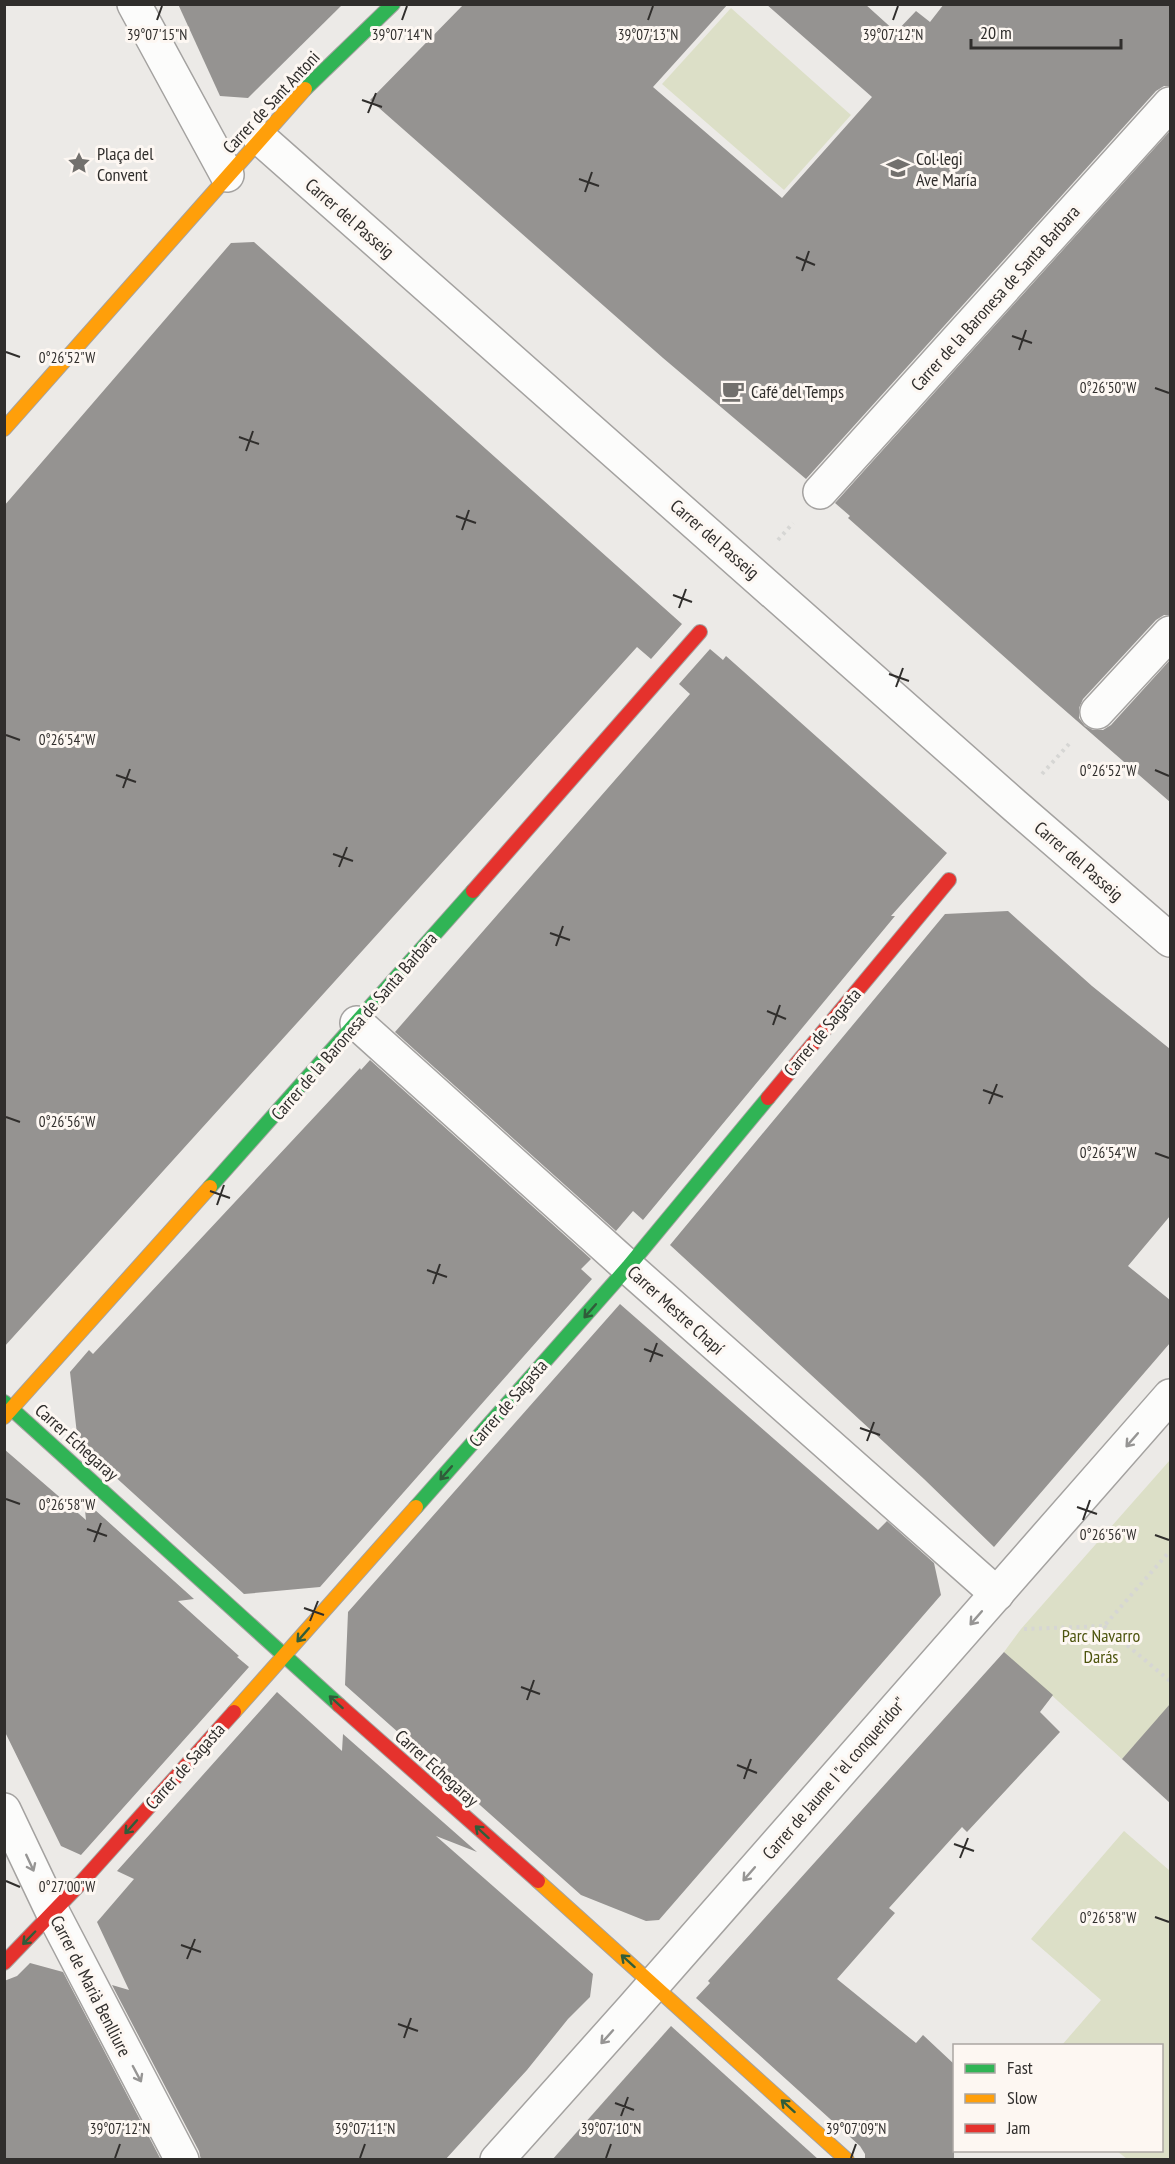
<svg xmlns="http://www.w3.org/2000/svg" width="1175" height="2164" font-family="'PT Sans Narrow',sans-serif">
	<rect width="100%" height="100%" fill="#eceae7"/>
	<g fill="#dcdfc7">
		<polygon points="731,8 851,115 784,190 662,84"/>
		<polygon points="1170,1460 1170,1717 1165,1712 1122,1759 1004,1652 1021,1629"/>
		<polygon points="1124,1831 1170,1871 1170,2159 1127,2159 1117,2151 1162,2150 1162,2046 1062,2045 1101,2000 1031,1939"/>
	</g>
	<g fill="#959391">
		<polygon points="178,4 343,4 248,98 220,96"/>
		<polygon points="464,4 728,4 653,87 782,198 872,97 766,4 865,4 896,32 916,11 930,22 944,4 1170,4 1170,86 1164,86 1156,91 806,479 663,358 370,100"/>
		<polygon points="1170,131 1170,615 1164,615 1156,620 1083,699 1079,708 1079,718 1085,726 1093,730 1103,730 1111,725 1170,660 1170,802 1045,693 848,518 850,516 835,503"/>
		<polygon points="254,242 682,624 651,659 637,647 4,1347 4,506 231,243"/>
		<polygon points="710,649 723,660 726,656 947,853 891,916 895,916 643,1220 633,1211 616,1231 395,1032 690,694 679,684"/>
		<polygon points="1008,911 1092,986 1170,1049 1170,1216 1128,1266 1170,1300 1170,1343 994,1547 924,1479 670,1245 945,914"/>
		<polygon points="370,1060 591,1259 581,1269 592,1279 320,1587 244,1594 78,1443 70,1372 89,1350 93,1354 360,1068 361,1070"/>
		<polygon points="620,1304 878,1530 887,1521 934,1563 941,1595 659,1920 646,1921 581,1895 345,1685 348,1612"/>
		<polygon points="4,1449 86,1520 84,1500 194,1599 178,1601 239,1656 237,1657 249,1667 81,1855 61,1846 4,1730"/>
		<polygon points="1004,1652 1053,1695 1040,1712 1060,1732 967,1832 962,1827 889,1908 895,1913 837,1979 916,2043 923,2035 954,2064 954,2160 865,2160 865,2154 860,2146 696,1998 710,1983 708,1981"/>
		<polygon points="277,1692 342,1751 343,1734 477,1852 436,1836 593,1974 590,1997 568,2019 527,2070 445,2160 201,2160 199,2151 112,1985 129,1990 97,1922 134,1879 117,1871"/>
		<polygon points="1170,1704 1170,1803 1122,1759"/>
		<polygon points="30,1963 63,1972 161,2160 4,2160 4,1981 17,1976"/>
		<polygon points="671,2026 819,2160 552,2160"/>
	</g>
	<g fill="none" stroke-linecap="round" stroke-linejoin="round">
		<g stroke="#a4a2a0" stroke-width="36">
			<g id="street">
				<polyline points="134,4 227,175"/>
				<polyline points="260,138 1014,805 1170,940"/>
				<polyline points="820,492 1170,104"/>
				<polyline points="1097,712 1170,633"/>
				<polyline points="357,1023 628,1267 997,1594"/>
				<polyline points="4,1810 53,1913 182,2160"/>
				<polyline points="497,2160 632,2009 1170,1396"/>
			</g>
		</g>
		<g stroke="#a4a2a0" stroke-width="16">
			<g id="fast">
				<polyline points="305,89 393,4"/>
				<polyline points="210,1187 473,891"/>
				<polyline points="4,1402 339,1705"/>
				<polyline points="416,1507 628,1267 768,1098"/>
			</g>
		</g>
		<g stroke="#a4a2a0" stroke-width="16">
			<g id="slow">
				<polyline points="4,429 305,89"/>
				<polyline points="4,1417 210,1187"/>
				<polyline points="234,1712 416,1507"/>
				<polyline points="538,1881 847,2160"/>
			</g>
		</g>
		<g stroke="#a4a2a0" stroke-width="16">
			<g id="jam">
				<polyline points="473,891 700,632"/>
				<polyline points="768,1098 949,880"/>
				<polyline points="339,1705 538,1881"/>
				<polyline points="4,1963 78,1886 234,1712"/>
			</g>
		</g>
		<g stroke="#d6d6d4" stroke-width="4" stroke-dasharray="3 4.5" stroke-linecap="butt">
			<polyline points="778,540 793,523"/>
			<polyline points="1042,774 1069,744"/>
			<polyline points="1104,1626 1170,1681"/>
			<polyline points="1024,1629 1104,1626 1170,1551"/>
		</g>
		<use href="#street" stroke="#fcfcfb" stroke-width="33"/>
		<use href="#fast" stroke="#30b455" stroke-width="14"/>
		<use href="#slow" stroke="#ff9f0a" stroke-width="14"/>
		<use href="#jam" stroke="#e5322d" stroke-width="14"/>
	</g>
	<defs><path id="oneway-shaft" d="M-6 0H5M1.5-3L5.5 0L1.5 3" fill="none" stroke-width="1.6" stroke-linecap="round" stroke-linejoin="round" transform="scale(1.5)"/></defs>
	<g stroke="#305d3a">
		<use href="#oneway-shaft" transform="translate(590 1311) rotate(131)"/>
		<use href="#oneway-shaft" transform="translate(446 1473) rotate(131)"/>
		<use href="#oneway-shaft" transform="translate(303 1635) rotate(131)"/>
		<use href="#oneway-shaft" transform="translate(336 1702) rotate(-138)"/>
		<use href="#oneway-shaft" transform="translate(131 1827) rotate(132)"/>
		<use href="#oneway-shaft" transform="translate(482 1832) rotate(-138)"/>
		<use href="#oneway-shaft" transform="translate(29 1938) rotate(134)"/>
		<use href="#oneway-shaft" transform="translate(628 1961) rotate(-138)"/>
		<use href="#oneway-shaft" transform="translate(788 2106) rotate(-138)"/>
	</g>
	<g stroke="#969594">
		<use href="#oneway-shaft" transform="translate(1132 1440) rotate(131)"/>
		<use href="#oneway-shaft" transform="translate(976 1618) rotate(131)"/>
		<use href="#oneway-shaft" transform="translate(30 1863) rotate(65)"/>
		<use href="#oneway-shaft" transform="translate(749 1874) rotate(131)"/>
		<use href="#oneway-shaft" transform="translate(607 2037) rotate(132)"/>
		<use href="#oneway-shaft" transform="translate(137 2074) rotate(62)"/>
	</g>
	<path fill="none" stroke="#302e2c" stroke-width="2" d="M157 20 162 6M402 20 407 6M648 20 653 6M893 20 898 6M362 100 382 107M368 113 376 93M579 179 599 186M585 192 592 172M796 257 815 265M802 271 809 251M1012 336 1032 343M1019 350 1026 330M6 352 20 357M1155 388 1169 393M239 437 259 444M246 451 253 431M456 516 476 523M462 530 469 510M673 595 692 602M679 608 686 589M889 674 909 681M896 687 903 668M6 735 20 740M1155 770 1169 776M116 775 136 782M123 788 130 769M333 854 353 861M339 867 347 847M550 933 570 940M556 946 563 926M767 1011 786 1019M773 1025 780 1005M983 1090 1003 1097M989 1104 997 1084M6 1117 20 1122M1155 1153 1169 1158M210 1191 230 1198M217 1205 224 1185M427 1270 447 1277M433 1284 440 1264M644 1349 663 1356M650 1362 657 1343M860 1428 880 1435M867 1441 874 1422M6 1499 20 1504M1077 1507 1097 1514M1083 1520 1090 1500M87 1529 107 1536M1155 1535 1169 1540M94 1542 101 1523M304 1608 324 1615M310 1621 318 1601M521 1687 540 1694M527 1700 534 1680M737 1765 757 1773M744 1779 751 1759M954 1844 974 1851M960 1858 968 1838M6 1881 20 1887M1155 1917 1169 1922M181 1945 201 1952M187 1959 195 1939M398 2024 418 2031M404 2038 411 2018M615 2103 634 2110M621 2116 628 2097M115 2158 120 2144M360 2158 365 2144M606 2158 611 2144M851 2158 856 2144"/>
	<defs>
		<g id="sight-bare" transform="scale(1.8)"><path d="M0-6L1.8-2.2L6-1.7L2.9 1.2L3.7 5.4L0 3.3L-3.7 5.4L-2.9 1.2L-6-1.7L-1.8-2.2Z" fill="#72706d" stroke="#fdf7f2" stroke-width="2.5" paint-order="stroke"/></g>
		<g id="school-bare" transform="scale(1.8)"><path d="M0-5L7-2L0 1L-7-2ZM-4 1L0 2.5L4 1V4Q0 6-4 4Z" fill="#72706d" stroke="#fdf7f2" stroke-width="2.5" paint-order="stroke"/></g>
		<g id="cafe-bare" transform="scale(1.8)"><path d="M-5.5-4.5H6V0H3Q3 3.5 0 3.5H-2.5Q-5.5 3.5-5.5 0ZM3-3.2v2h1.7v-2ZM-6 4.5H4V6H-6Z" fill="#72706d" stroke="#fdf7f2" stroke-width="2.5" paint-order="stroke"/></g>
	</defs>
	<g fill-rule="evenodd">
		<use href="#sight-bare" x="79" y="163"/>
		<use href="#school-bare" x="898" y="168"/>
		<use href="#cafe-bare" x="733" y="391"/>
	</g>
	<g text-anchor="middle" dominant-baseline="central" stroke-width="6" stroke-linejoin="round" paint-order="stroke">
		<g font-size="18" fill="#302e2c" stroke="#fdf7f2">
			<text transform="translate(271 102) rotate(-47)">Carrer de Sant Antoni</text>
			<text transform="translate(350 218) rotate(41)">Carrer del Passeig</text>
			<text transform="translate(995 298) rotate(-48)">Carrer de la Baronesa de Santa Barbara</text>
			<text transform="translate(715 539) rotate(41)">Carrer del Passeig</text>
			<text transform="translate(1079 861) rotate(41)">Carrer del Passeig</text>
			<text transform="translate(354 1026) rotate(-49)">Carrer de la Baronesa de Santa Barbara</text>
			<text transform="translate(822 1032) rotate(-50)">Carrer de Sagasta</text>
			<text transform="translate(676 1310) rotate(42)">Carrer Mestre Chapí</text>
			<text transform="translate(508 1403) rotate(-49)">Carrer de Sagasta</text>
			<text transform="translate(77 1442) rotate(42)">Carrer Echegaray</text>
			<text transform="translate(185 1766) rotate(-48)">Carrer de Sagasta</text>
			<text transform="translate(437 1768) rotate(42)">Carrer Echegaray</text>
			<text transform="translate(834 1778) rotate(-49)">Carrer de Jaume I "el conqueridor"</text>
			<text transform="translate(91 1986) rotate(63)">Carrer de Marià Benlliure</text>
		</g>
		<g font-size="18" fill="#302e2c" stroke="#fdf7f2" text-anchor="start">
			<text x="97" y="153">Plaça del<tspan x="97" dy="21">Convent</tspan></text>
			<text x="916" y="158">Col·legi<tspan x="916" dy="21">Ave María</tspan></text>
			<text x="751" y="391">Café del Temps</text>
		</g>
		<g font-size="18" fill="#4d540d" stroke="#fdf7f2">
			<text x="1101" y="1635">Parc Navarro<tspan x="1101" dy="21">Darás</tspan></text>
		</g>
	</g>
	<g font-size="15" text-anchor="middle" fill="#302e2c" stroke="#fdf7f2" stroke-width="6" stroke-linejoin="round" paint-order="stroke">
		<text x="157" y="40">39°07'15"N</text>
		<text x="402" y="40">39°07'14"N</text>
		<text x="648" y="40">39°07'13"N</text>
		<text x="893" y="40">39°07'12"N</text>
		<text x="67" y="363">0°26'52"W</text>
		<text x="1108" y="393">0°26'50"W</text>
		<text x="67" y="745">0°26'54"W</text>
		<text x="1108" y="776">0°26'52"W</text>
		<text x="67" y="1127">0°26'56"W</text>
		<text x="1108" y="1158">0°26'54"W</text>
		<text x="67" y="1510">0°26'58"W</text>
		<text x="1108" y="1540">0°26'56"W</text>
		<text x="67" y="1892">0°27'00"W</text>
		<text x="1108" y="1923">0°26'58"W</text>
		<text x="120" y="2134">39°07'12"N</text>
		<text x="365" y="2134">39°07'11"N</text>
		<text x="611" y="2134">39°07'10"N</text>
		<text x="856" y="2134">39°07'09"N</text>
	</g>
	<rect width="1175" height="2164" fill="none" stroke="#302e2c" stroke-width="12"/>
	<rect x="953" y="2044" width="210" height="108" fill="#fdf7f2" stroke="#aba7a3" stroke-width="1.5"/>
	<rect x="965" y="2064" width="30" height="9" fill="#30b455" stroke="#aba7a3" stroke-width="1.5"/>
	<text x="1007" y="2074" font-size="18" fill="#302e2c">Fast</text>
	<rect x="965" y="2094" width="30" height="9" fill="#ff9f0a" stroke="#aba7a3" stroke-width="1.5"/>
	<text x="1007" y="2104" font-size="18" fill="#302e2c">Slow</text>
	<rect x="965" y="2124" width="30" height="9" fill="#e5322d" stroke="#aba7a3" stroke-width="1.5"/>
	<text x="1007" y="2134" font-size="18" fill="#302e2c">Jam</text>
	<path d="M971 39v9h150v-9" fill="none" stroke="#302e2c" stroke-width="3"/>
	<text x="980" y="39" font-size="18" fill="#302e2c" stroke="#fdf7f2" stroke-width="4.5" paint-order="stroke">20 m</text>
</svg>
